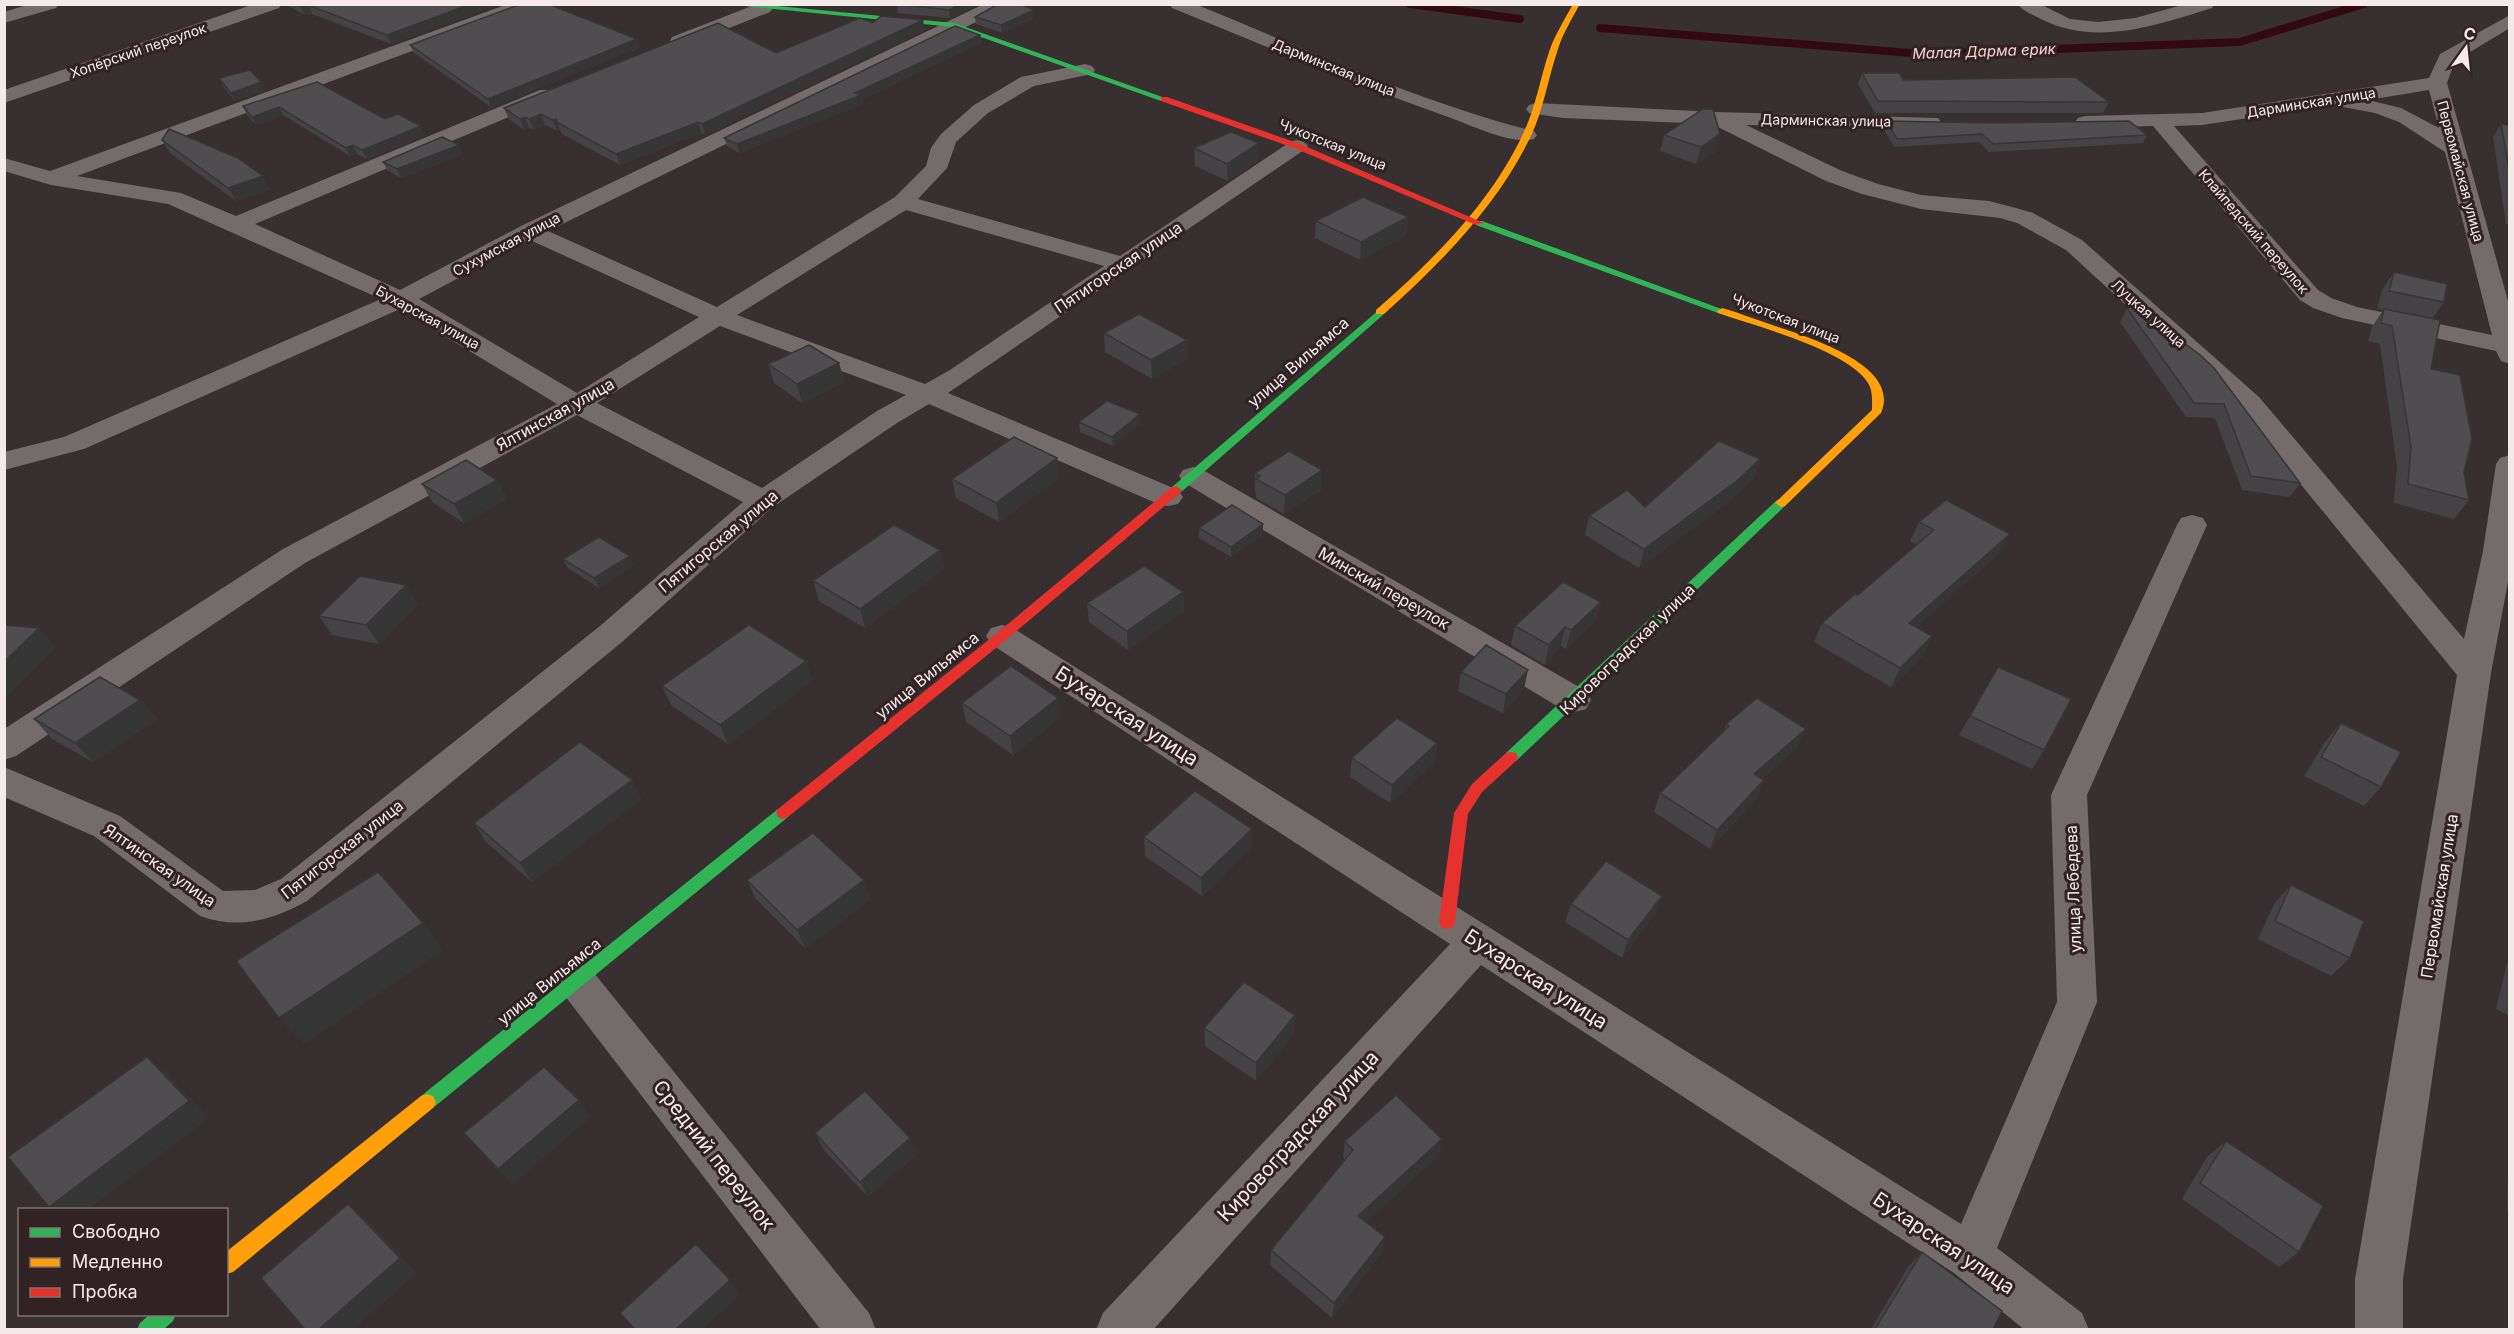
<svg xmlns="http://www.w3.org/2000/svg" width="2514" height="1334" font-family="Inter,sans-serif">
	<rect width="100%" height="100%" fill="#383030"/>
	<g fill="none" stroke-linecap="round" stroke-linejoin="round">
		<g stroke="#340a12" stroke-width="8">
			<polyline points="1410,4 1520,19"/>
			<polyline points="1600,28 1923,54 2240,42 2364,4"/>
		</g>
		<g fill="#746b6b" fill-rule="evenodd">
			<polygon points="30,4 59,4 56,8 4,23 4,12"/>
			<polygon points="254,4 282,4 279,8 4,103 4,90"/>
			<path d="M508 4H537L534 8 495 20 77 176 181 193 236 216 540 90H554L557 94 554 98 255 224 400 290 521 226 984 4H1008L1005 8 548 231 717 307 895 197 926 166 931 148 941 134 974 105 1021 77 1085 64 1092 66 1095 70 1092 74 1034 86 988 113 956 142 947 168 918 199 1120 256 1290 142 1297 140 1304 142 1308 146 1304 150 948 393 1178 490 1183 497 1178 504 1168 506 1158 504 929 404 897 423 773 507 622 642 307 901C273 920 239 930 200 916L94 836 4 797V767L120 816 223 891 255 890 281 879 600 626 743 502 577 415 305 563 16 756 4 760V729L283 549 557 404 400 309 84 449 4 470V452L64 437 381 299 168 204 51 185 4 171V158L50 171ZM906 210 1104 266 950 370 925 384 737 315ZM530 240 699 317 577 393 419 299ZM720 326 906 395 877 411 762 488 597 403Z"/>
			<polygon points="757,4 771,4 773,8 770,12 686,45 672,45 670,41 672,37"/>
			<path d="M1169 4H1195C1306 49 1418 102 1534 131L1537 135 1534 139C1512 145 1473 126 1451 118 1357 85 1265 46 1172 8Z"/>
			<path d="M2017 4H2040L2070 19 2098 22 2135 18 2186 4H2215L2212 8C2157 25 2096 47 2041 19 2033 15 2023 11 2017 4Z"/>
			<path d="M2510 15V28L2455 61 2447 83 2510 308V364L2501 361 2496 351 2342 318 2313 308 2300 300 2153 126 2085 128 2078 126 2075 122 2078 118 2085 116 2202 113 2429 78 2440 54ZM2429 90 2439 128 2401 108 2368 100ZM2341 104 2343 107 2375 113 2399 122 2445 152 2492 335 2357 307 2331 298 2318 290 2174 126 2202 125Z"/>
			<polygon points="1536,103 1716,112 1938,118 1941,122 1938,126 1931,128 1746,125 1842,171 1878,184 1921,195 1989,201 2016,208 2033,213 2082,240 2259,397 2464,639 2483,551 2496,464 2500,458 2510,455 2510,571 2491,673 2403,1279 2403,1330 2355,1330 2355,1279 2457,675 2239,409 2066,250 2017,223 2000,218 1921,209 1862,194 1826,181 1712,124 1563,118 1529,113 1526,109 1529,105"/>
			<polygon points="1193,467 1203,470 1586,691 1591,700 1586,709 1574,712 1562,709 1183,482 1179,476 1183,470"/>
			<polygon points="2192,515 2203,518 2207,525 2087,795 2097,1002 1997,1248 2082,1313 2089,1330 2025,1330 1954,1273 1481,965 1153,1330 1096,1330 1103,1313 1450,944 991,644 986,636 991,628 1002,625 1013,628 1961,1224 2057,1002 2051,795 2177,525 2181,518"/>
			<polygon points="576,962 590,968 869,1313 876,1330 821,1330 562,992 556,980 562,968"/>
		</g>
		<g fill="#30b455" fill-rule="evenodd">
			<polygon points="724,4 756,4 954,23 1168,99 1161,101 953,27"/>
			<polygon points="1476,221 1482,221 1727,311 1722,314 1718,313 1476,225"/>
			<polygon points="1380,309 1384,310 1384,314 1180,493 1172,493 1170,490 1172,487"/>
			<polygon points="1781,499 1787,503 1785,506 1516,761 1506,761 1504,757 1506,753 1777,500"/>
			<polygon points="783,807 788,809 790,813 788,817 433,1108 427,1110 421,1108 418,1102 421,1096 778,809"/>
			<polygon points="150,1314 176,1314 173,1321 163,1330 137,1330 140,1323"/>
		</g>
		<g fill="#ff9f0a" fill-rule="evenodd">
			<path d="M1573 4H1580C1572 19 1563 33 1558 49 1548 78 1544 108 1531 136 1497 206 1441 263 1384 314H1376V310C1433 260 1489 205 1522 136 1536 108 1540 78 1550 49 1556 33 1565 19 1573 4Z"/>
			<path d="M1722 308C1740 313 1757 320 1775 326 1807 337 1902 365 1881 413L1785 506 1781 507 1775 503 1872 410C1872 401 1873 391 1868 383 1848 350 1755 326 1718 313L1717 311Z"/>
			<polygon points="427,1094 433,1096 436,1102 433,1108 233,1272 226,1274 226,1252 421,1096"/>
		</g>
		<g fill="#e5322d" fill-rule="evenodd">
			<polygon points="1161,97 1167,97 1300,144 1484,223 1476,225 1294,148 1161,101"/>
			<polygon points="1176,486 1182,490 1180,493 1007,639 788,817 783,819 778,817 776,813 778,809 997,633 1172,487"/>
			<polygon points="1511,752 1516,753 1518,757 1516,761 1482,792 1468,814 1455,922 1453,927 1447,929 1441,927 1439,922 1454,813 1472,784 1506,753"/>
		</g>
	</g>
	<g fill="#444244">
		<polygon points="285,4 500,4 391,44 312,14 305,15"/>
		<polygon points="978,4 950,18 898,13 897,5"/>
		<polygon points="975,17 1034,18 1002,33 976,24"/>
		<polygon points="873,23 925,30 705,135 701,133 620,165 562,134 560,130 557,131 545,125 534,130 529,128 524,130 509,119 504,108 776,53"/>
		<polygon points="980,35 981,43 862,99 863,104 739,153 727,146 724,138"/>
		<polygon points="410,45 640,47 491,107 414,53"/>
		<polygon points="1862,73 1903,80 2109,102 2103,113 1875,113 1858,84"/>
		<polygon points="219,78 265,90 235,101 223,86"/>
		<polygon points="317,82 385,119 425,135 367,159 357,154 350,156 283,115 256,125 247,115 243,106"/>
		<polygon points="1887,121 2147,135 2143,143 1989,152 1979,142 1894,147 1884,130"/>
		<polygon points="2501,124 2510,125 2510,225 2506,224 2493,137"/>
		<polygon points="1664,135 1716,151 1696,164 1660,151"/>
		<polygon points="162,140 270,189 236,201 170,153"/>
		<polygon points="1194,148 1259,160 1228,181 1195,166"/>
		<polygon points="463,154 401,178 387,170 383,162"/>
		<polygon points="1408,217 1406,235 1360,260 1315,238 1316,221"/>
		<polygon points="2394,272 2444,302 2432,319 2431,369 2464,472 2469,500 2454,519 2394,503 2397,466 2380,344 2368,341 2372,327 2383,310 2377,309 2382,290"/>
		<polygon points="2127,308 2199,354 2300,483 2290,497 2242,490 2215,418 2186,417 2120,322"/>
		<polygon points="1104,333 1187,340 1188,358 1152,379 1105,352"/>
		<polygon points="839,363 844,382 802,403 774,383 768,364"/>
		<polygon points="1079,422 1140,424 1113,446 1080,432"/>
		<polygon points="1760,459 1754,478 1732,499 1639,568 1585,535 1589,516 1645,507"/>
		<polygon points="1255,473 1322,489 1284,514 1256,498 1256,493 1255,492"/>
		<polygon points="1060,477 999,522 956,498 952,479"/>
		<polygon points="497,480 507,499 464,523 433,503 422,484"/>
		<polygon points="1919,522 2000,553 1916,627 1932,636 1923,655 1891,687 1814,642 1822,623 1858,595 1917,545 1910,541"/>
		<polygon points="1263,524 1263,534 1231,557 1199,538 1199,528"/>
		<polygon points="940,550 944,569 865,628 819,601 813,581"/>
		<polygon points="563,559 634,565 599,588 568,568"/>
		<polygon points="1183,592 1184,611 1128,650 1089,622 1087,603"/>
		<polygon points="418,604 379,644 332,635 319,616"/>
		<polygon points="1596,621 1566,649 1561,646 1545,665 1511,645 1515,626"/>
		<polygon points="1998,667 2044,750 2032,769 1959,735"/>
		<polygon points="1461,672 1524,689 1503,713 1458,691"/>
		<polygon points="813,680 728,744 671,705 662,686"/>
		<polygon points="140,700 157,719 93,762 52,739 34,719"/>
		<polygon points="962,703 1061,717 1013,755 966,722"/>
		<polygon points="2341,723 2381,787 2364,806 2304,776 2325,742"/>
		<polygon points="1726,724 1797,748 1762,779 1764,780 1756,799 1710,849 1654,812 1660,793 1724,731"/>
		<polygon points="1437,743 1435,762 1390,803 1350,777 1352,758"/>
		<polygon points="642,799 532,882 486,842 474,823"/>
		<polygon points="1252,829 1252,848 1202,896 1145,856 1144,837"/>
		<polygon points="747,880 871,899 805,948 755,898"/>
		<polygon points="2291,885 2350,958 2331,976 2258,939 2274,904"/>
		<polygon points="1662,896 1655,914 1622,958 1565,922 1571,904"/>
		<polygon points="2510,962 2510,1016 2496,1009 2507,963"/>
		<polygon points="1204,1028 1294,1033 1256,1081 1205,1046"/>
		<polygon points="2509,1131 2510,1131 2510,1210 2507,1209"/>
		<polygon points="815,1133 917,1154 868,1197 824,1150"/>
		<polygon points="1345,1141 1439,1155 1366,1222 1382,1252 1332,1318 1270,1265 1271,1250 1345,1160 1343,1157"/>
		<polygon points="2226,1141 2299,1252 2279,1267 2182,1199 2207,1157"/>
		<polygon points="1922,1252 1993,1329 1871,1329 1908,1267"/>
	</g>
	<g fill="#373637">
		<polygon points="471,4 500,4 391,44 387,35"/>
		<polygon points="960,4 978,4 950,18 949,10"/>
		<polygon points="308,5 312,14 305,15 300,6"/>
		<polygon points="1034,10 1034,18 1002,33 1001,25"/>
		<polygon points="923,20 925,30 705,135 702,124"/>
		<polygon points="980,35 981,43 862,99 863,104 739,153 737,144 855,93"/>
		<polygon points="637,39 640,47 491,107 488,99"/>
		<polygon points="261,82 265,90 235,101 231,93"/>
		<polygon points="279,107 283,115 256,125 252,117"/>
		<polygon points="541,114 545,125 534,130 529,119"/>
		<polygon points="525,117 529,128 524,130 520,119"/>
		<polygon points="556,119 560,130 557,131 553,120"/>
		<polygon points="698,122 701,133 620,165 616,154"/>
		<polygon points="421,126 425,135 367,159 362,150"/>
		<polygon points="1720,134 1716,151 1696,164 1701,147"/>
		<polygon points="1259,143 1259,160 1228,181 1227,164"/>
		<polygon points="353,145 357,154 350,156 346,148"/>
		<polygon points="459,145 463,154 401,178 397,169"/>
		<polygon points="263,176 270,189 236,201 228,188"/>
		<polygon points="1408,217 1406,235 1360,260 1361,242"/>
		<polygon points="1187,340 1188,358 1152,379 1151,360"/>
		<polygon points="839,363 844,382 802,403 797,384"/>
		<polygon points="1140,414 1140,424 1113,446 1112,437"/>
		<polygon points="1057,458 1060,477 999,522 996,503"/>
		<polygon points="1760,459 1754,478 1732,499 1639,568 1644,549"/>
		<polygon points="1322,470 1322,489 1284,514 1285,495"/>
		<polygon points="497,480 507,499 464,523 454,504"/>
		<polygon points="1263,524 1263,534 1231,557 1231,547"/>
		<polygon points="2010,534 2000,553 1900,642 1909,623"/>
		<polygon points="940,550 944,569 865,628 860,609"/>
		<polygon points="630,556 634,565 599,588 594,578"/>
		<polygon points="406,585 418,604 379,644 366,625"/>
		<polygon points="1183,592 1184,611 1128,650 1127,631"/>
		<polygon points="1601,602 1596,621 1566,649 1571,630"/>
		<polygon points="1565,627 1561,646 1545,665 1549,645"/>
		<polygon points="39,628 56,647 7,696 4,693 4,662"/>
		<polygon points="1932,636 1923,655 1891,687 1900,668"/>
		<polygon points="806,661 813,680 728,744 720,725"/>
		<polygon points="1528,670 1524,689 1503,713 1506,694"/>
		<polygon points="1058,698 1061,717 1013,755 1010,736"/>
		<polygon points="140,700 157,719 93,762 75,743"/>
		<polygon points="1806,729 1797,748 1747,793 1754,774"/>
		<polygon points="1437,743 1435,762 1390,803 1392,785"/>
		<polygon points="632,780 642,799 532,882 520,863"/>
		<polygon points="1764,780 1756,799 1710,849 1717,830"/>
		<polygon points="1252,829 1252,848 1202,896 1201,878"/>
		<polygon points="864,880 871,899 805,948 797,930"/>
		<polygon points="1662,896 1655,914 1622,958 1628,940"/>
		<polygon points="423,923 443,950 304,1044 279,1018"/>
		<polygon points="1295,1015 1294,1033 1256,1081 1256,1063"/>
		<polygon points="147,1057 167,1074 209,1118 89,1209 53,1209 49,1207"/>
		<polygon points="579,1100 591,1117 512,1185 498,1169"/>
		<polygon points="910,1138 917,1154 868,1197 860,1182"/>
		<polygon points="1442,1139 1439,1155 1356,1232 1358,1216"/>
		<polygon points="348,1204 366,1219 417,1273 354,1329 319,1329"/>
		<polygon points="1385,1237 1382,1252 1332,1318 1334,1303"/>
		<polygon points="730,1280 740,1295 703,1329 676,1329"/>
	</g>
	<g fill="#4f4d4f" stroke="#373637" stroke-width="1.5">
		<polygon points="298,4 471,4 387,35 308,5 300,6"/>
		<polygon points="521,4 548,4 637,39 488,99 410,45"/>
		<polygon points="897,4 960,4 949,10"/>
		<polygon points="998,4 1020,4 1034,10 1001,25 975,17"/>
		<polygon points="881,16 923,20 702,124 698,122 616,154 558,123 556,119 553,120 541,114 529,119 525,117 520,119 504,108 718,23 776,53 860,18 873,23"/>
		<polygon points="955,26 980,35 855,93 861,95 737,144 724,138"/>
		<polygon points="250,70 261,82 231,93 219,78"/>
		<polygon points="1862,73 1899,73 1903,80 2075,77 2109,102 1878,101"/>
		<polygon points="317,82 385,119 398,114 421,126 362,150 353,145 346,148 279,107 252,117 243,106"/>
		<polygon points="1703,109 1713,109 1720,134 1701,147 1664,135"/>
		<polygon points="1887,121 1992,123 2129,121 2147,135 1993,144 1982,134 1897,139"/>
		<polygon points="2501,124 2510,125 2510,174"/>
		<polygon points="169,129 238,158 263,176 228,188 162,140"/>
		<polygon points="1231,132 1259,143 1227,164 1194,148"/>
		<polygon points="442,137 459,145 397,169 383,162"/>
		<polygon points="1363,197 1408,217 1361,242 1316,221"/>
		<polygon points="2394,272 2447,284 2444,302 2389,291"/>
		<polygon points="2131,304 2199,354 2214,368 2300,483 2251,476 2224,404 2194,403 2127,308"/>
		<polygon points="2384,309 2440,320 2431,369 2460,375 2472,439 2464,472 2469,500 2408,484 2411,447 2392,326 2381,323"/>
		<polygon points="1139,314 1187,340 1151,360 1104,333"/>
		<polygon points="809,345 839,363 797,384 768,364"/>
		<polygon points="1107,401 1140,414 1112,437 1079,422"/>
		<polygon points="1014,437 1057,458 996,503 952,479"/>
		<polygon points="1719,441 1760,459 1738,480 1644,549 1589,516 1627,490 1645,507"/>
		<polygon points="1289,451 1322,470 1285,495 1256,479 1260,476 1255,473"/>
		<polygon points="466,460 497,480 454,504 422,484"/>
		<polygon points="1946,500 2010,534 1909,623 1932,636 1900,668 1822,623 1855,594 1858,595 1934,530 1919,522"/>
		<polygon points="1232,505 1263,524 1231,547 1199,528"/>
		<polygon points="894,525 940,550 860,609 813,581"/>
		<polygon points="599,537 630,556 594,578 563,559"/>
		<polygon points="1144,566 1183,592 1127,631 1087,603"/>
		<polygon points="360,576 406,585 366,625 319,616"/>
		<polygon points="1563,582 1601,602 1571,630 1565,627 1549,645 1515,626"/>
		<polygon points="4,625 39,628 4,662"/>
		<polygon points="749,625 806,661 720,725 662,686"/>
		<polygon points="1486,645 1528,670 1506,694 1461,672"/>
		<polygon points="1011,666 1058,698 1010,736 962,703"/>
		<polygon points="1998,667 2071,699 2044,750 1970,716"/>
		<polygon points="100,677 140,700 75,743 34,719"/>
		<polygon points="1757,698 1806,729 1754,774 1764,780 1717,830 1660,793 1729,726 1726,724"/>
		<polygon points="1397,718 1437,743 1392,785 1352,758"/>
		<polygon points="2341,723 2401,752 2381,787 2321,757"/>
		<polygon points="580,742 632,780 520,863 474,823"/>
		<polygon points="1195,791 1252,829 1201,878 1144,837"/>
		<polygon points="813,833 864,880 797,930 747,880"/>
		<polygon points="1606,861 1662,896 1628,940 1571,904"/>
		<polygon points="378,872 423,923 279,1018 236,961"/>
		<polygon points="2291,885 2364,921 2350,958 2275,921"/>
		<polygon points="1244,982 1295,1015 1256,1063 1204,1028"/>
		<polygon points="147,1057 189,1101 49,1207 8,1157"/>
		<polygon points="544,1067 579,1100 498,1169 464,1133"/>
		<polygon points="865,1091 910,1138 860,1182 815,1133"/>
		<polygon points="1396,1095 1442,1139 1358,1216 1385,1237 1334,1303 1271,1250 1353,1150 1345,1141"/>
		<polygon points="2226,1141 2323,1206 2299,1252 2200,1183"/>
		<polygon points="348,1204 400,1258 319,1329 305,1329 261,1278"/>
		<polygon points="696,1244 730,1280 676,1329 635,1329 620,1313"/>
		<polygon points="1922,1252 2002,1311 1993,1329 1875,1329"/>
	</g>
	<g text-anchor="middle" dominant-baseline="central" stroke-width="6" stroke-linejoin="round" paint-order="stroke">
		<g font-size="14" fill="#f5eaea" stroke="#312223">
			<text transform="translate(138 50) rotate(-19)">Хопёрский переулок</text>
			<text transform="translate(1334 67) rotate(22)">Дарминская улица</text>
			<text transform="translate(2311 102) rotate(-9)">Дарминская улица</text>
			<text transform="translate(1826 120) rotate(1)">Дарминская улица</text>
			<text transform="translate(1333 144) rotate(22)">Чукотская улица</text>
			<text transform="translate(2461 171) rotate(75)">Первомайская улица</text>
			<text transform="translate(2254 231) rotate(49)">Клайпедский переулок</text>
			<text transform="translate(506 244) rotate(-28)">Сухумская улица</text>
			<text transform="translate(2149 313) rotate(42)">Луцкая улица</text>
			<text transform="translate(428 317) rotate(29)">Бухарская улица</text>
			<text transform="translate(1786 318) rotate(21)">Чукотская улица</text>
		</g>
		<g font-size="15" font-style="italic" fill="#f7d2d4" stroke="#312223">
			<text transform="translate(1984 51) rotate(-2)">Малая Дарма ерик</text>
		</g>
		<g font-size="16" fill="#f5eaea" stroke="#312223">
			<text transform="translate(1118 267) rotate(-34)">Пятигорская улица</text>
			<text transform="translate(1298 362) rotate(-41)">улица Вильямса</text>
			<text transform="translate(555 414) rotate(-29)">Ялтинская улица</text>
			<text transform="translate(718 541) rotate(-40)">Пятигорская улица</text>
			<text transform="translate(1384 588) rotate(30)">Минский переулок</text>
			<text transform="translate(1627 649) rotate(-44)">Кировоградская улица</text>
			<text transform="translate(927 675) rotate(-39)">улица Вильямса</text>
			<text transform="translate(342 849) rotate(-38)">Пятигорская улица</text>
			<text transform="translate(160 865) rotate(35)">Ялтинская улица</text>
			<text transform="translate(2073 889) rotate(-92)">улица Лебедева</text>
			<text transform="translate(2439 896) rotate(-81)">Первомайская улица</text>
			<text transform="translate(549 981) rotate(-39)">улица Вильямса</text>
		</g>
		<g font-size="20" fill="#f5eaea" stroke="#312223">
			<text transform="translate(1127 716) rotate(33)">Бухарская улица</text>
			<text transform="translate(1536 979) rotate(33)">Бухарская улица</text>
			<text transform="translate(1298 1136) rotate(-47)">Кировоградская улица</text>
			<text transform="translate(714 1155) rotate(52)">Средний переулок</text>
			<text transform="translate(1944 1243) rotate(34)">Бухарская улица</text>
		</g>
	</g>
	<rect width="2514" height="1334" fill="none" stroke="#f5eaea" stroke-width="12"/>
	<rect x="18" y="1208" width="210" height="108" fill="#312223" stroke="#7f7273" stroke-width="1.5"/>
	<rect x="30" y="1228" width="30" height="9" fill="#30b455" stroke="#7f7273" stroke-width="1.5"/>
	<text x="72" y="1238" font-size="18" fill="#f5eaea">Свободно</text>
	<rect x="30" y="1258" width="30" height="9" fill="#ff9f0a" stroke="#7f7273" stroke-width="1.5"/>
	<text x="72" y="1268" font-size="18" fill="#f5eaea">Медленно</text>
	<rect x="30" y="1288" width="30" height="9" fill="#e5322d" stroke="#7f7273" stroke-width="1.5"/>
	<text x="72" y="1298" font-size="18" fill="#f5eaea">Пробка</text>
	<g transform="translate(2466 48) rotate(15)" stroke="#312223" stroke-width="4.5" paint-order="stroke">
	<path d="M0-4.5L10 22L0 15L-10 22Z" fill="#f5eaea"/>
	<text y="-9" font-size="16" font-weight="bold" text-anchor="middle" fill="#f5eaea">С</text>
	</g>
</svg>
